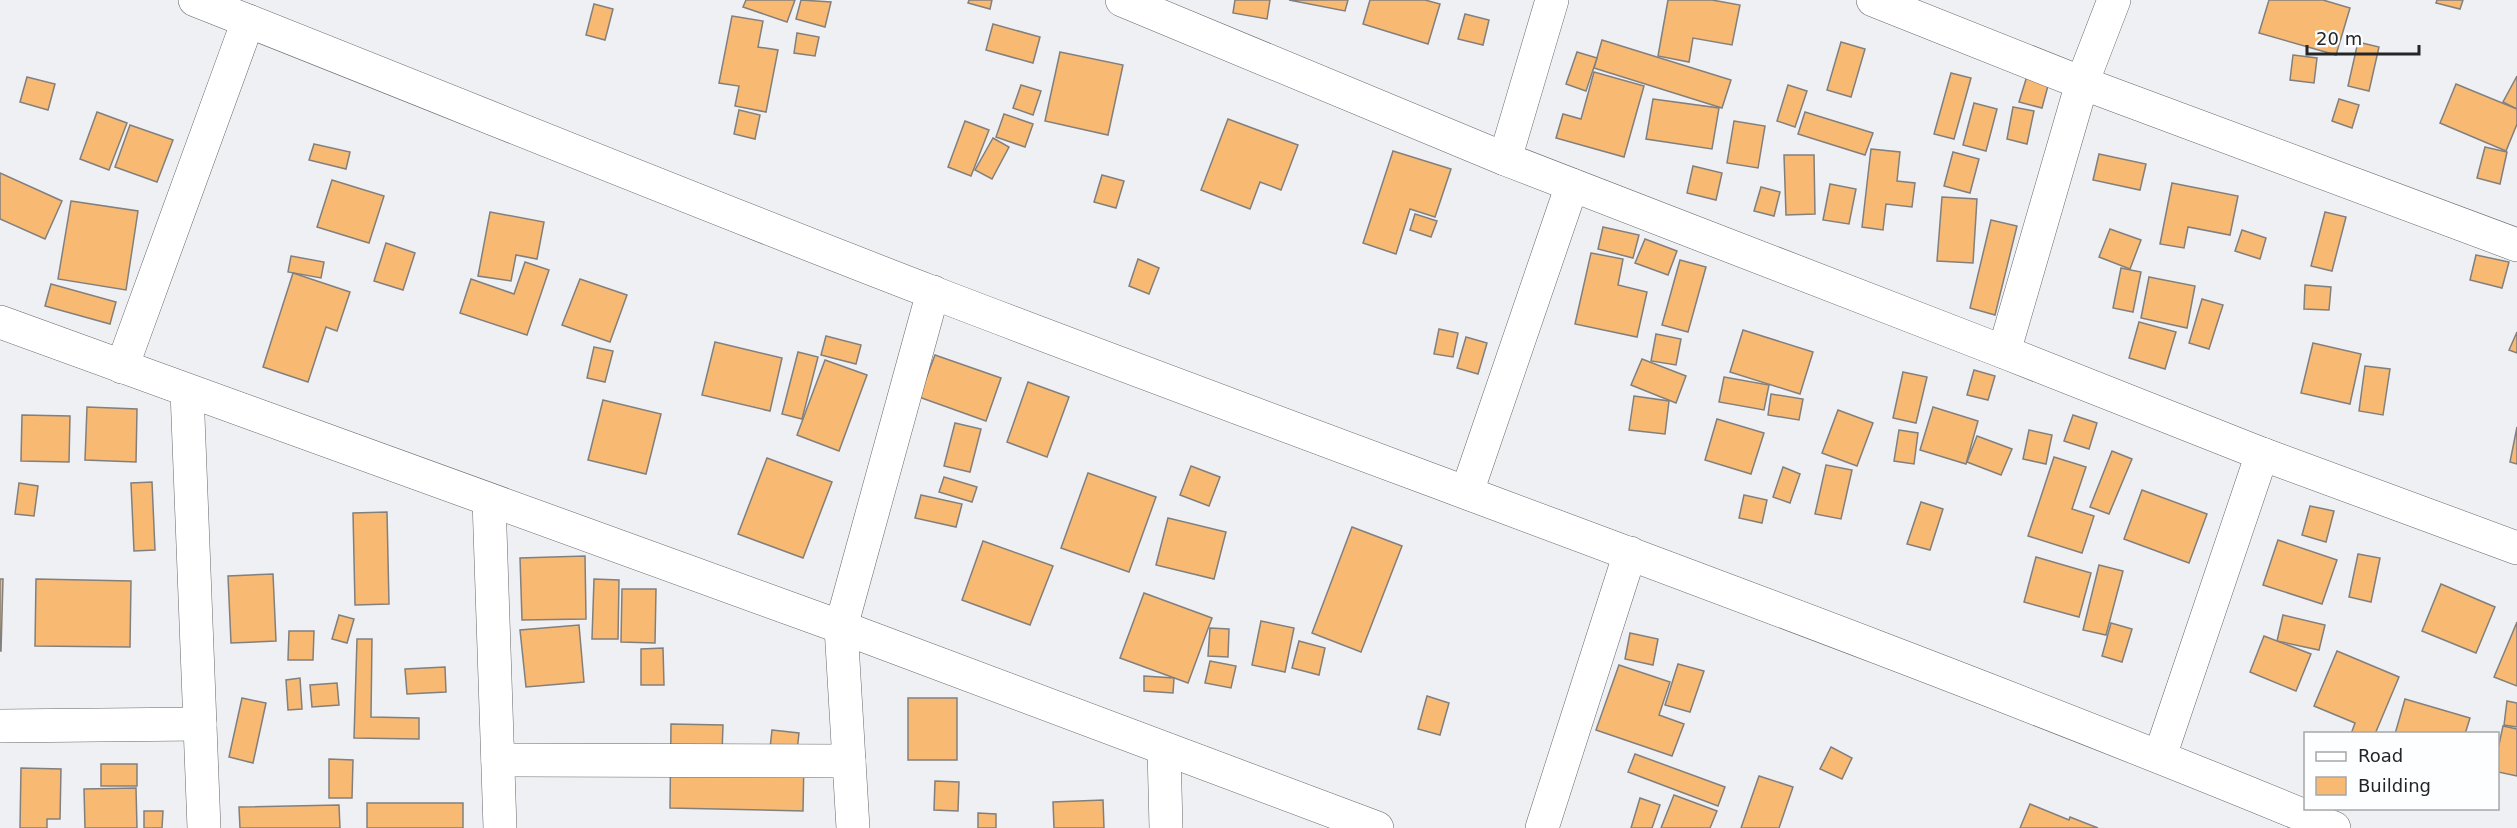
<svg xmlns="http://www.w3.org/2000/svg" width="2517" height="828" font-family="'DejaVu Sans',sans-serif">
	<rect width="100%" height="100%" fill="#eff0f4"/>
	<g fill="#f8ba73" stroke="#827f7d" stroke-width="1.5">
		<polygon points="746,0 795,0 787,22 743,7"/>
		<polygon points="801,0 831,2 825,27 796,19"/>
		<polygon points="969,0 992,0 990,9 968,3"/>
		<polygon points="1235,0 1270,0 1267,19 1233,13"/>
		<polygon points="1289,0 1348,0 1345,11"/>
		<polygon points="1370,0 1425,0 1440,4 1428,44 1363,24"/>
		<polygon points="1668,0 1712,0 1740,5 1732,45 1693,38 1689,62 1658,56"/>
		<polygon points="2269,0 2323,0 2350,8 2336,55 2259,33"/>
		<polygon points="2437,0 2463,0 2460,9 2436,3"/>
		<polygon points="594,4 613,9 605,40 586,35"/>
		<polygon points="1465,14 1489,20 1483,45 1458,39"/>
		<polygon points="732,16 763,21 758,47 778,50 766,112 735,106 739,86 719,83"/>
		<polygon points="993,24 1040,37 1033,63 986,50"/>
		<polygon points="797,33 819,37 815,56 794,53"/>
		<polygon points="1602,40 1731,80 1722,108 1594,68"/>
		<polygon points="1841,42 1865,49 1851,97 1827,90"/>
		<polygon points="2358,42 2379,47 2369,91 2348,86"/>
		<polygon points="1060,52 1123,65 1108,135 1045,121"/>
		<polygon points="1577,52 1597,58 1586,91 1566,84"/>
		<polygon points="2293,55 2317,58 2314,83 2290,80"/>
		<polygon points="1594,72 1644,86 1624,157 1556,138 1563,114 1581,119"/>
		<polygon points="1951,73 1971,78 1954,139 1934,134"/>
		<polygon points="2027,76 2049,82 2042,108 2019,102"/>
		<polygon points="2517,76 2517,109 2503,102"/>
		<polygon points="27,77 55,84 48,110 20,102"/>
		<polygon points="2456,84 2517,109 2517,124 2506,151 2440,123"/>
		<polygon points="1021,85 1041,91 1033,115 1013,108"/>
		<polygon points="1788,85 1807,91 1795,127 1777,121"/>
		<polygon points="1653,99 1719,108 1712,149 1646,139"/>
		<polygon points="2339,99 2359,105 2352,128 2332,121"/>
		<polygon points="1974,103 1997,109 1986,151 1963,145"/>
		<polygon points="2013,107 2034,111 2027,144 2007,139"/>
		<polygon points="739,110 760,115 755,139 734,134"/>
		<polygon points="97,112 127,123 109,170 80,159"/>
		<polygon points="1805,112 1873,133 1865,155 1798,134"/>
		<polygon points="1004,114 1033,124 1025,147 996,137"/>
		<polygon points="1228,119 1298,145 1281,190 1260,182 1250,209 1201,190"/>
		<polygon points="965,121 989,130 971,176 948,167"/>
		<polygon points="1734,121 1765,126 1758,168 1727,163"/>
		<polygon points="130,125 173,140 157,182 115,167"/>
		<polygon points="993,138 1009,147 992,179 975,170"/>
		<polygon points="314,144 350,152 346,169 309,160"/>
		<polygon points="2485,147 2507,152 2500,184 2477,178"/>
		<polygon points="1871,149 1900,152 1897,181 1915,183 1912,207 1886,204 1883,230 1862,227"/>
		<polygon points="1393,151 1451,169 1435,217 1410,209 1396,254 1363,243"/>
		<polygon points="1953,152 1979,159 1970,193 1944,186"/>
		<polygon points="2099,154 2146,164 2140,190 2093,180"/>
		<polygon points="1784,155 1814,155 1815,214 1786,215"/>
		<polygon points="1693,166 1722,173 1716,200 1687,193"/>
		<polygon points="0,173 62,201 45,239 0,219"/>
		<polygon points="1102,175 1124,181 1116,208 1094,202"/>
		<polygon points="332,180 384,196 369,243 317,227"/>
		<polygon points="2172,183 2238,196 2230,235 2188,227 2184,248 2160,244"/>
		<polygon points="1830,184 1856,189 1849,224 1823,220"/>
		<polygon points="1761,187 1780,192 1774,216 1754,211"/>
		<polygon points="1942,197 1977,199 1973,263 1937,261"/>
		<polygon points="71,201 138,211 126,290 58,279"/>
		<polygon points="490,212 544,222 537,259 516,255 511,281 478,276"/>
		<polygon points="2325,212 2346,217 2332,271 2311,266"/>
		<polygon points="1415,214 1437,221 1431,237 1410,230"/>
		<polygon points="1991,220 2017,226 1995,315 1970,308"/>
		<polygon points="1603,227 1639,235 1633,258 1598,249"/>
		<polygon points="2110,229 2141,240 2130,269 2099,257"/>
		<polygon points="2242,230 2266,238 2260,259 2235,251"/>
		<polygon points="1645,239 1677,251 1668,275 1635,263"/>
		<polygon points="386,243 415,253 403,290 374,281"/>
		<polygon points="1591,253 1623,259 1618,285 1647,292 1637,337 1575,324"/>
		<polygon points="2476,255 2509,262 2502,288 2470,280"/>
		<polygon points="291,256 324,262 321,278 288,272"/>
		<polygon points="1138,259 1159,268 1149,294 1129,286"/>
		<polygon points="1680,260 1706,267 1688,332 1662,325"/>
		<polygon points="525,262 549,270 527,335 460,313 471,279 514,294"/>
		<polygon points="2121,268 2141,272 2133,312 2113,308"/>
		<polygon points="293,273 350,292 337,331 326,327 308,382 263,367"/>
		<polygon points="2149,277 2195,286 2187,328 2141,318"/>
		<polygon points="580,279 627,295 610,342 562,325"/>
		<polygon points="51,284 116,302 110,324 45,306"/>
		<polygon points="2305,285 2331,287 2329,310 2304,309"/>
		<polygon points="2202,299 2223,305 2209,349 2189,343"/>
		<polygon points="2139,322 2176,332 2165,369 2129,358"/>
		<polygon points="1439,329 1458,333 1453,357 1434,354"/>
		<polygon points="1743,330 1813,352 1800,394 1730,372"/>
		<polygon points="2517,332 2517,353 2509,350"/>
		<polygon points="1656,334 1681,339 1676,365 1651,361"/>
		<polygon points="826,336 861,345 856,364 821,355"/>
		<polygon points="1466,337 1487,343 1478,374 1457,368"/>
		<polygon points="715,342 782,358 770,411 702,395"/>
		<polygon points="2313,343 2361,354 2350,404 2301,393"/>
		<polygon points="594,347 613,351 605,382 587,378"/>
		<polygon points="798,352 818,357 802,419 782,414"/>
		<polygon points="935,355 1001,378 986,421 919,397"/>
		<polygon points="1642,359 1686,376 1676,403 1631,385"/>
		<polygon points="825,360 867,375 839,451 797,435"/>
		<polygon points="2365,366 2390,369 2383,415 2359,411"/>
		<polygon points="1974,370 1995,376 1988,400 1967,395"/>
		<polygon points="1903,372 1927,377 1916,423 1893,418"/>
		<polygon points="1724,377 1769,385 1764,410 1719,402"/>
		<polygon points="1028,382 1069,397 1047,457 1007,442"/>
		<polygon points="1771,394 1803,399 1799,420 1768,415"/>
		<polygon points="1634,396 1669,401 1665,434 1629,430"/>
		<polygon points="603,400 661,414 646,474 588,460"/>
		<polygon points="87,407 137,409 136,462 85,460"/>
		<polygon points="1933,407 1978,421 1966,464 1920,450"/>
		<polygon points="1838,410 1873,423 1857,466 1822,453"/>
		<polygon points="22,415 70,416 69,462 21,461"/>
		<polygon points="2073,415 2097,423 2089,449 2064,441"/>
		<polygon points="1717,419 1764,433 1751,474 1705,460"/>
		<polygon points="955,423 981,429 970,472 944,466"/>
		<polygon points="2517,427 2517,464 2510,462"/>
		<polygon points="1899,430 1918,433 1914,464 1894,461"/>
		<polygon points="2029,430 2052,435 2046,464 2023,459"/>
		<polygon points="1977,436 2012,449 2001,475 1967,462"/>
		<polygon points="2112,451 2132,459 2109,514 2090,507"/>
		<polygon points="2054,457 2086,467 2072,509 2094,516 2082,553 2028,536"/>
		<polygon points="767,458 832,482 803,558 738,534"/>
		<polygon points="1826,465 1852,470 1841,519 1815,514"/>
		<polygon points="1191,466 1220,477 1209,506 1180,495"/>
		<polygon points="1783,467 1800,474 1790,503 1773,497"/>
		<polygon points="1088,473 1156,497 1129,572 1061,548"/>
		<polygon points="944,477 977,487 972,502 939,492"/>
		<polygon points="152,482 155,550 134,551 131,483"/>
		<polygon points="19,483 38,486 34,516 15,514"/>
		<polygon points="2142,490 2207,514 2189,563 2124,539"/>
		<polygon points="921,495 962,504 956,527 915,518"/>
		<polygon points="1744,495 1767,500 1762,523 1739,518"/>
		<polygon points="1921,502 1943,509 1930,550 1907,544"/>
		<polygon points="2310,506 2334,511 2326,542 2302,535"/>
		<polygon points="387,512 389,604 355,605 353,513"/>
		<polygon points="1168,518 1226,532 1214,579 1156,565"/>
		<polygon points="1352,527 1402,546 1361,652 1312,633"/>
		<polygon points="2278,540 2337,560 2322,604 2263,585"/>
		<polygon points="983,541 1053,566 1030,625 962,600"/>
		<polygon points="2358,554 2380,558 2371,602 2349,597"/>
		<polygon points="585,556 586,619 522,620 520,558"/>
		<polygon points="2036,557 2091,573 2079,617 2024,602"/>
		<polygon points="2099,565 2123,571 2106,635 2083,630"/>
		<polygon points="273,574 276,641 231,643 228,576"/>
		<polygon points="0,579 3,579 1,651 0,651"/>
		<polygon points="36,579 131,581 130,647 35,646"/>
		<polygon points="594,579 619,580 618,639 592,639"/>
		<polygon points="2441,584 2495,607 2476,653 2422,631"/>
		<polygon points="622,589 656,589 655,643 621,642"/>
		<polygon points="1144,593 1212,618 1188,683 1120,658"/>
		<polygon points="339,615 354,619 347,643 332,639"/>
		<polygon points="2283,615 2325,625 2319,650 2277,641"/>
		<polygon points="1261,621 1294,628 1285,672 1252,665"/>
		<polygon points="2517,622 2517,686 2494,677"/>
		<polygon points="2111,623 2132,629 2122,662 2102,656"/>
		<polygon points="579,625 584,682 526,687 520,630"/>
		<polygon points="1210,628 1229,629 1228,657 1208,656"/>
		<polygon points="289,631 314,631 313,660 288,660"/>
		<polygon points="1630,633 1658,639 1653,665 1625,659"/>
		<polygon points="2264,636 2311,654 2296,691 2250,672"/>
		<polygon points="357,639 372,639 371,717 419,718 419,739 354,738"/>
		<polygon points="1299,641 1325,648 1319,675 1292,668"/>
		<polygon points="663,648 664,685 641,685 641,649"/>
		<polygon points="2337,651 2399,677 2375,734 2351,734 2355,723 2314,706"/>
		<polygon points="1210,661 1236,666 1231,688 1205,683"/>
		<polygon points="1678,664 1704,671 1690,712 1665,705"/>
		<polygon points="1619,665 1670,682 1659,715 1684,724 1672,756 1596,730"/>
		<polygon points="445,667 446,692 407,694 405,669"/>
		<polygon points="1144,676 1174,678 1173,693 1144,691"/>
		<polygon points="300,678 302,709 288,710 286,680"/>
		<polygon points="337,683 339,705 312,707 310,685"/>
		<polygon points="1427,696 1449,703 1440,735 1418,729"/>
		<polygon points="242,698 266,703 253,763 229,757"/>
		<rect x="908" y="698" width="49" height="62"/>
		<polygon points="2405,699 2470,718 2465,734 2395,734"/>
		<polygon points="2507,701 2517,703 2517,727 2504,725"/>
		<polygon points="671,724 723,725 722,753 804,758 803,811 670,808"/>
		<polygon points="2503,726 2517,729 2517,776 2498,772 2498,749"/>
		<polygon points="772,730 799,733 797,751 770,748"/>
		<polygon points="1831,747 1852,758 1842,779 1820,769"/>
		<polygon points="1635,754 1725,787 1718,806 1628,772"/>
		<polygon points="329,759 353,760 352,798 329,798"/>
		<rect x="101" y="764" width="36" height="22"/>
		<polygon points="21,768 61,769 60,819 47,819 47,828 20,828"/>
		<polygon points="1759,776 1793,787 1779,828 1741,828"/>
		<polygon points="935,781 959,782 958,811 934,810"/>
		<polygon points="136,788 137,828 85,828 84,789"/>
		<polygon points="1674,795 1717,811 1710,828 1661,828"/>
		<polygon points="1640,798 1660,805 1652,828 1631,828"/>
		<polygon points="1103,800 1104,828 1054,828 1053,802"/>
		<rect x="367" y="803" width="96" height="25"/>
		<polygon points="2030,804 2069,820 2070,817 2098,828 2020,828"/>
		<polygon points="339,805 340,828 240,828 239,807"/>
		<polygon points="144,811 163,811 162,828 144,828"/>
		<polygon points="978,813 996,814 996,828 978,828"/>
	</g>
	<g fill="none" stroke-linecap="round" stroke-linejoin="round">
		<g stroke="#66676a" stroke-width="34">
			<g id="minor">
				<path d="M195 0C441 97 687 198 934 293 1401 472 1872 637 2334 828"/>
				<polyline points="1122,0 1505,159 2004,352 2262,454 2517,548"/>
				<polyline points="1873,0 2082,83 2517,245"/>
				<polyline points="1505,159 1552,0"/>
				<polyline points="0,322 841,627 1377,828"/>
				<polyline points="2004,352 2082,83 2114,0"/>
				<polyline points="122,367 248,21"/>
				<polyline points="187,391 204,828"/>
				<polyline points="1467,492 1572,185"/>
				<polyline points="489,500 500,828"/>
				<polyline points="0,726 200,724"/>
				<polyline points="1164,749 1166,828"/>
				<polyline points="2160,756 2262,454"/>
				<polyline points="498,760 849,761"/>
				<polyline points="853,828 841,627 933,292"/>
				<polyline points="1542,828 1630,553"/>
			</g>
		</g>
		<use href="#minor" stroke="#fff" stroke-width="33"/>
	</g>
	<rect x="2304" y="732" width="195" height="78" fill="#fdfeff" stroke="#a6a7a8" stroke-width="1.5"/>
	<rect x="2316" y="752" width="30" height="9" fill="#ffffff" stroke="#a6a7a8" stroke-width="1.5"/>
	<text x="2358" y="762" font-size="18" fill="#242526">Road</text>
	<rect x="2316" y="777" width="30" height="18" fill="#f8ba73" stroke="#a6a7a8" stroke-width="1.5"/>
	<text x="2358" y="792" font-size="18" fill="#242526">Building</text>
	<path d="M2307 45v9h112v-9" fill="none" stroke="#242526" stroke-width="3"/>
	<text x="2316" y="45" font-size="18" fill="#242526" stroke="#fdfeff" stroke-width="4.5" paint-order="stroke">20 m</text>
</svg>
